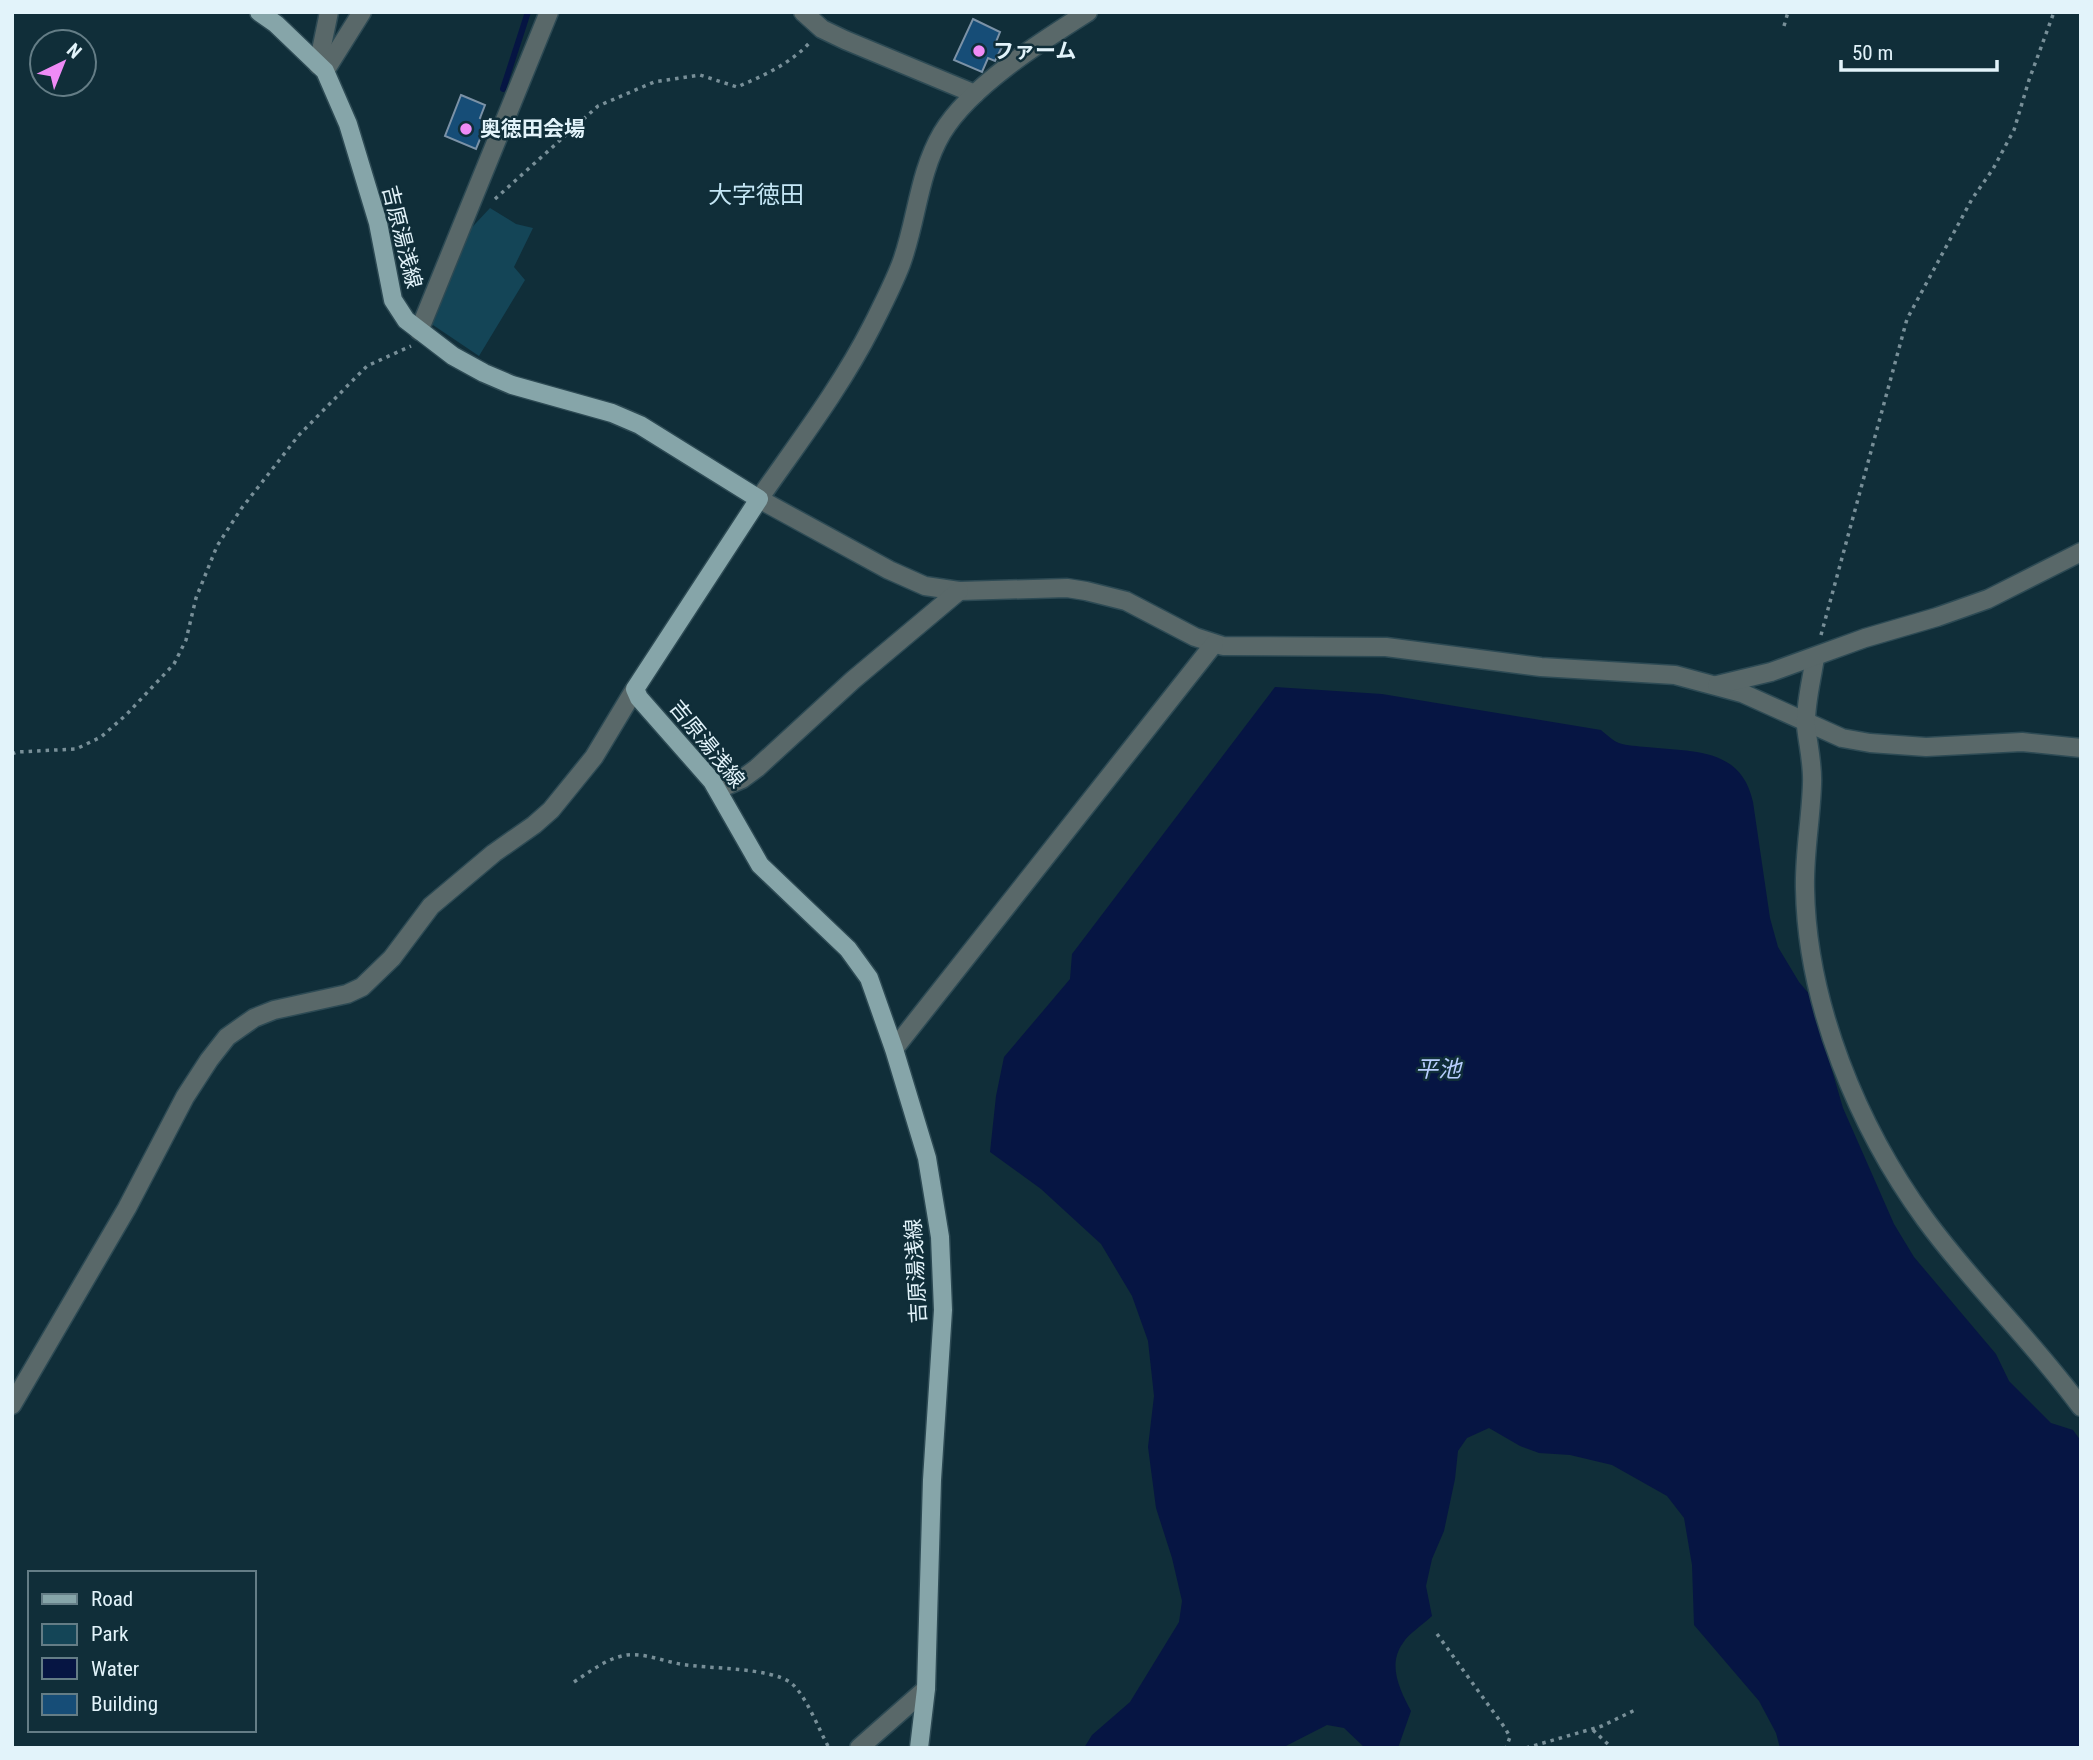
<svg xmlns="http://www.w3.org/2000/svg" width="2093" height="1760" font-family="'Roboto Condensed','Noto Sans JP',sans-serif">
	<rect width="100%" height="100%" fill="#102e39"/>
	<polygon fill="#144557" points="490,208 516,224 533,228 514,267 525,280 479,356 430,323 462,238"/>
	<path fill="#061543" d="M1275 687 1382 694 1601 730C1606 734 1613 741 1619 743 1627 746 1638 746 1646 747 1693 752 1741 747 1753 802L1770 918 1778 947 1799 982 1816 1002 1819 1026 1843 1108 1894 1224 1914 1257 1996 1354 2009 1381 2051 1423 2073 1430 2081 1441V1748H1780L1776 1733 1759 1701 1694 1625 1692 1565 1684 1518 1667 1496 1612 1465 1570 1455 1539 1453 1520 1446 1489 1428 1467 1438 1458 1451 1455 1479 1444 1531 1432 1559 1426 1586 1432 1616C1423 1625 1409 1633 1403 1643 1387 1665 1400 1690 1411 1711L1398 1748H1365L1344 1728 1327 1725 1282 1748H1084L1092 1735 1130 1702 1179 1622 1182 1601 1172 1558 1156 1508 1148 1447 1154 1396 1148 1341 1132 1296 1101 1244 1041 1189 990 1152 996 1096 1004 1057 1070 979 1072 954Z"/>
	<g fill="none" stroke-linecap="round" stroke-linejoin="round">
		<polyline stroke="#061543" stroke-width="6" points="503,89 528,12"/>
	</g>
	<g fill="#164d77" stroke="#7b92a7" stroke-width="2">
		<polygon points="973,19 1000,32 996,42 1003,45 995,61 988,58 982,72 954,60"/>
		<polygon points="461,95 485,105 480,118 487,122 476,149 445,136"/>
	</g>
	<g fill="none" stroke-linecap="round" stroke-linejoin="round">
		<g stroke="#2d4a54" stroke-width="21">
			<g id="minor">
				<polyline points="803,12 822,29 845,40 975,94"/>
				<path d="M1088 12C1042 41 970 86 942 133 918 174 917 221 901 264 893 285 882 306 872 326 841 387 798 443 759 499L889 570 925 586 959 591 1067 588 1086 591 1126 601 1195 637 1223 646 1386 647 1541 667 1675 675 1742 693 1842 738 1870 743 1926 747 2022 742 2081 748"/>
				<polyline points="318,65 329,12"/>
				<polyline points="325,71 362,12"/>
				<polyline points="419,331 549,12"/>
				<path d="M1815 657C1812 679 1805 704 1806 726 1808 745 1813 764 1812 784 1811 819 1804 854 1805 889 1807 1004 1858 1127 1925 1219 1973 1285 2033 1341 2081 1407"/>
				<polyline points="1717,685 1771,672 1865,638 1937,617 1988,599 2081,552"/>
				<polyline points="719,789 742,779 757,768 853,680 959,591"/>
				<polyline points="894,1049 1214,644"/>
				<polyline points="12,1405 127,1208 185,1097 209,1060 227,1037 254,1018 274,1010 347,994 362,987 392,958 431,906 494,853 534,825 551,810 594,757 635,689"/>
				<polyline points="859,1748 926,1689"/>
			</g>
		</g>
		<g stroke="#2d4a54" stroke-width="21">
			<polyline id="major" points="259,12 276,24 325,71 348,124 378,223 393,300 406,320 453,356 484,373 512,385 612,413 640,425 759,499 635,689 639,698 712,781 760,865 848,949 869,978 894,1049 927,1158 940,1237 943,1310 932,1480 926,1689 919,1748"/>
		</g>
		<g stroke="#788f98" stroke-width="3.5" stroke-dasharray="3.5 5" stroke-linecap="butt">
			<polyline points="1784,26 1788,12"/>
			<path d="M495 199 598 106 654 82 700 75 737 87C763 76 792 63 811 41"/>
			<polyline points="1821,635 1907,319 1972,199 1993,169 2014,130 2029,80 2054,12"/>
			<polyline points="12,754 17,752 76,749 101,737 126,715 174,664 186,640 196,598 217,546 241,509 299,435 367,366 411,346"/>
			<polyline points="1437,1634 1505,1728 1510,1737 1506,1748"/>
			<path d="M574 1682C591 1671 607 1658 627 1655 644 1653 663 1661 680 1664 707 1669 770 1667 791 1683 806 1695 819 1730 829 1748"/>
			<polyline points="1593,1730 1612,1748"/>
			<polyline points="1526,1748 1602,1726 1635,1710"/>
		</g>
		<use href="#minor" stroke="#596869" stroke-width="18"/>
		<use href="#major" stroke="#86a5a9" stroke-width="18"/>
	</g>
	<g fill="#ef8bf6" stroke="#102e39" stroke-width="2.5">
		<circle cx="979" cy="51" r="7"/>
		<circle cx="466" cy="129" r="7"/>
	</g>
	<g text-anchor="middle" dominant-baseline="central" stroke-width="5" stroke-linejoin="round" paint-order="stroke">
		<g font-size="21" font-weight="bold" fill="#e2f3fa" stroke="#102e39" text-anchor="start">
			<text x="993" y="51">ファーム</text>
			<text x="480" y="129">奥徳田会場</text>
		</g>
		<g font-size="21" fill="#e2f3fa" stroke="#102e39">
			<text transform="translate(402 237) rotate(76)">吉原湯浅線</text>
			<text transform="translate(707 744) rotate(51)">吉原湯浅線</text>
			<text transform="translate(916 1271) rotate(-93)">吉原湯浅線</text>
		</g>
		<g font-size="23" font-style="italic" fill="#b7cdfd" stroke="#102e39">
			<text x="1438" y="1069">平池</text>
		</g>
		<g font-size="24" fill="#c4e6f5" stroke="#102e39">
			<text x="756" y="195">大字徳田</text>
		</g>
	</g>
	<rect width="2093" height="1760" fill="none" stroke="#e2f3fa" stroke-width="28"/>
	<rect x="28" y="1571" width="228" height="161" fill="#102e39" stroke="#647d86" stroke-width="2"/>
	<rect x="42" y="1594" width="35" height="10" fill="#86a5a9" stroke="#647d86" stroke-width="2"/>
	<text x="91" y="1606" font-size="21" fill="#e2f3fa">Road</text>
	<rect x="42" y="1624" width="35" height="21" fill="#144557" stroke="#647d86" stroke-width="2"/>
	<text x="91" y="1641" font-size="21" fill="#e2f3fa">Park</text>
	<rect x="42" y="1658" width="35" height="21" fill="#061543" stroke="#647d86" stroke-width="2"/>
	<text x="91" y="1676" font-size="21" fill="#e2f3fa">Water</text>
	<rect x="42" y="1694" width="35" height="21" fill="#164d77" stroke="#647d86" stroke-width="2"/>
	<text x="91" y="1711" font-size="21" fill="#e2f3fa">Building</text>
	<g transform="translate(63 63) rotate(43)"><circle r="33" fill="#102e39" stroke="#647d86" stroke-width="2"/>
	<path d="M0-5L12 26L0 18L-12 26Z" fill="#ef8bf6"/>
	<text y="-10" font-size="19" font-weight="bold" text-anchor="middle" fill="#e2f3fa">N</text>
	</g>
	<path d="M1841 60v10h156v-10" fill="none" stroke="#e2f3fa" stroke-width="3.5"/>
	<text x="1852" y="60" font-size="21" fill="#e2f3fa" stroke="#102e39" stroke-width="5" paint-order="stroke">50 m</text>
</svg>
